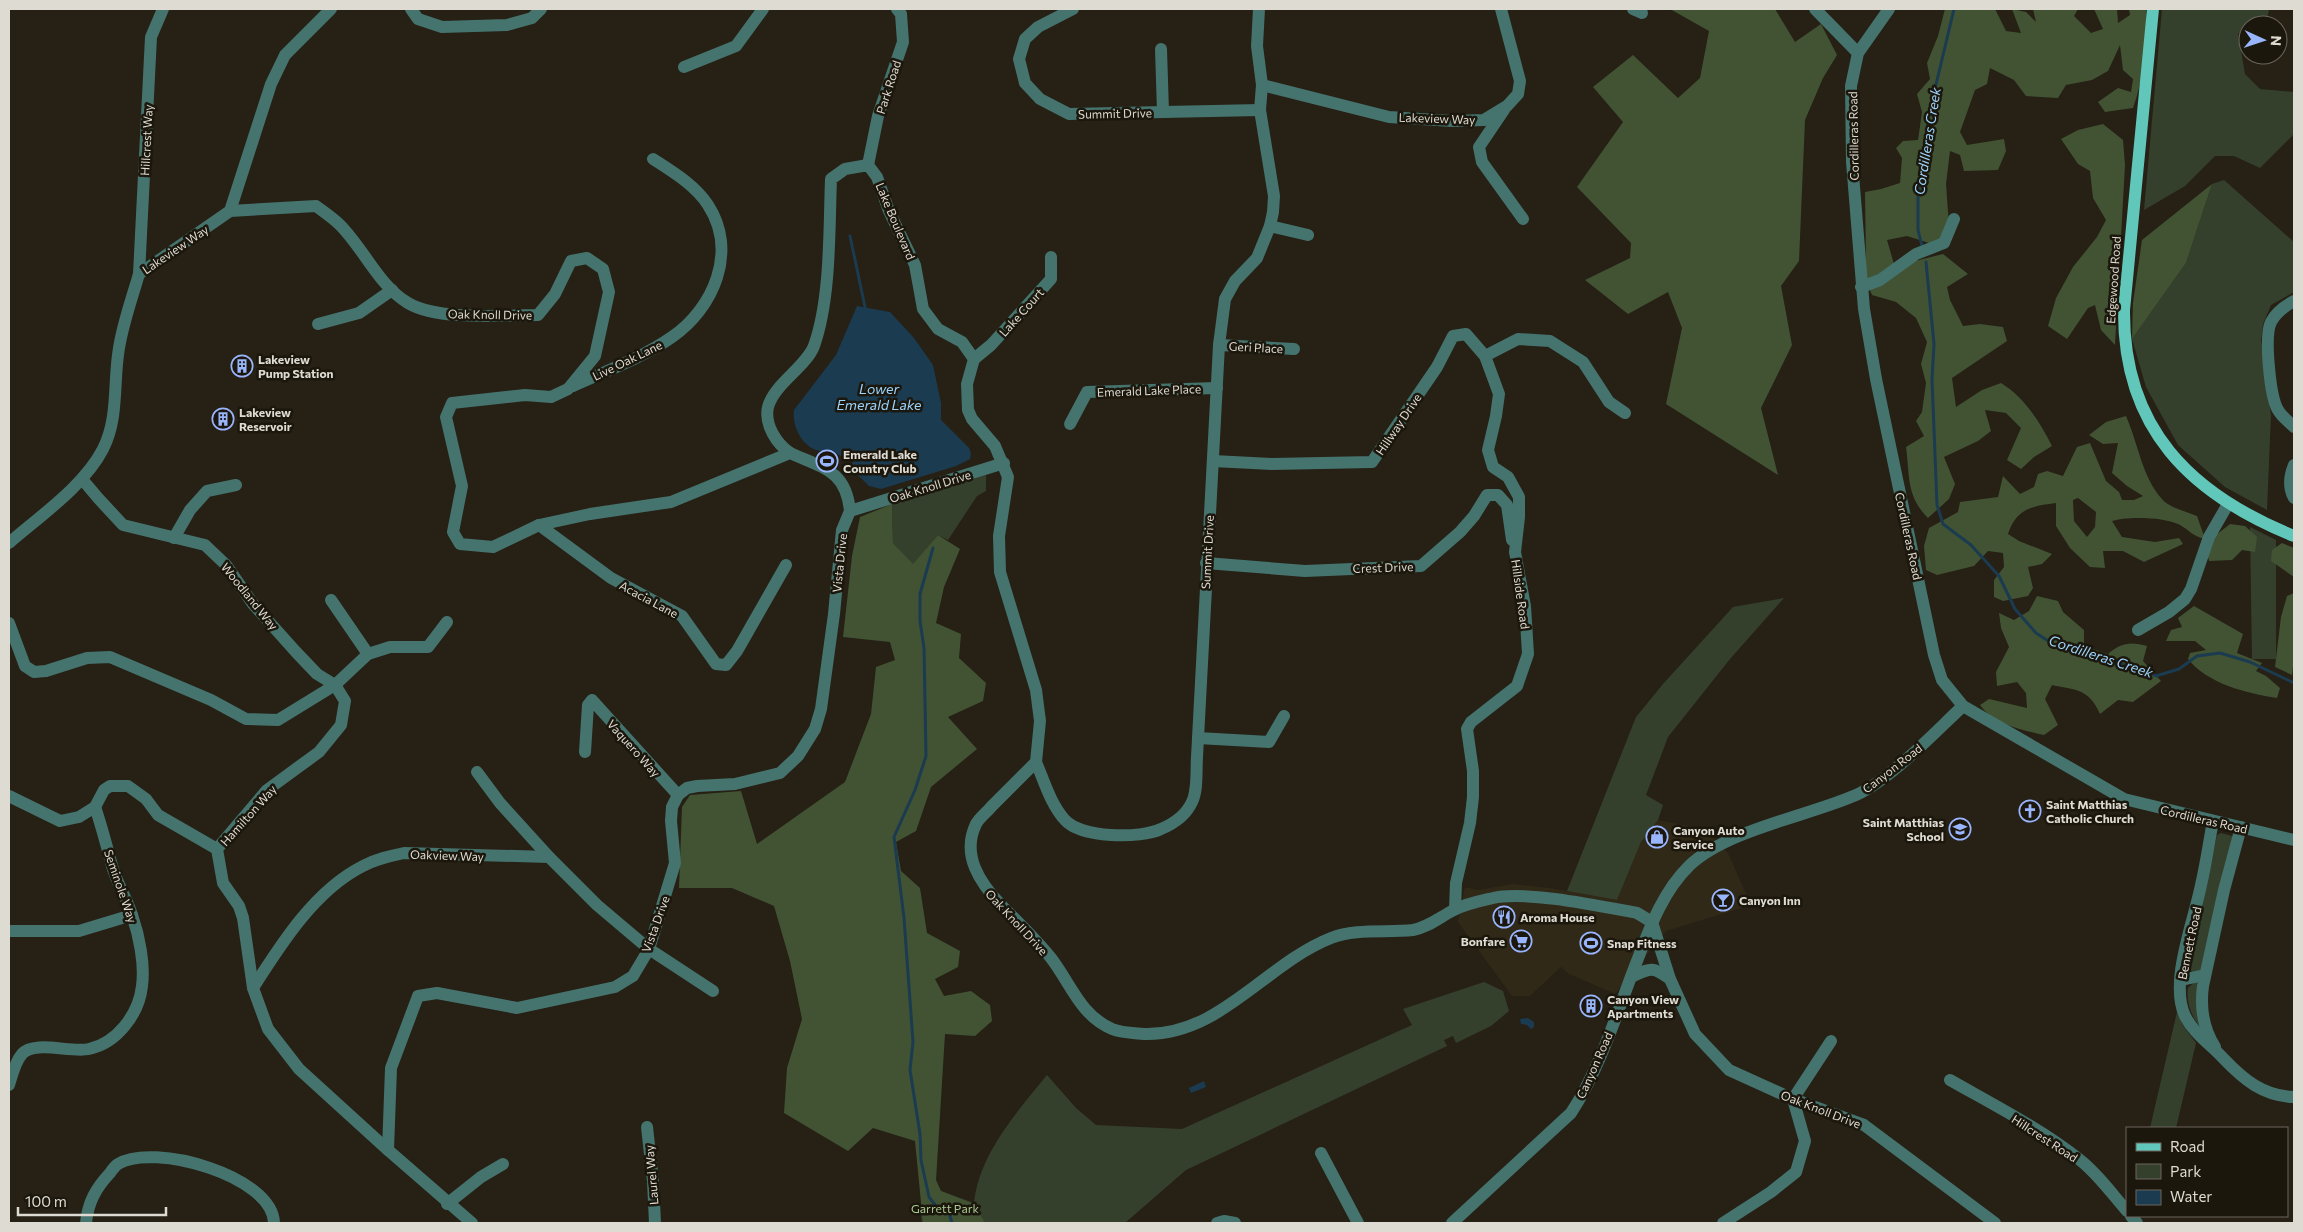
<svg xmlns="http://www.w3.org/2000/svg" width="2303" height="1232" font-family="Commissioner,sans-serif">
	<rect width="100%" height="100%" fill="#262015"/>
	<polygon fill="#312917" points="1658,820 1703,829 1728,853 1751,905 1666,931 1615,994 1569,974 1561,967 1530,996 1512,996 1458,922 1465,887 1478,890 1513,884 1550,888 1617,900 1641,842"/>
	<g fill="#35402c">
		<polygon points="2162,9 2269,9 2266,25 2248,25 2248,34 2238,33 2245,74 2260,89 2294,92 2294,134 2260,168 2234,156 2215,156 2185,186 2144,210"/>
		<polygon points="2224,180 2294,242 2294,292 2271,305 2263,324 2261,341 2271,415 2267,510 2225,487 2178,445 2146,387 2132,339 2186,263 2212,184"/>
		<polygon points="986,475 986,491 977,496 948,540 938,535 913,565 893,543 892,504"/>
		<polygon points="2250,527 2276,540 2276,659 2252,659"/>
		<polygon points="1784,598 1730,659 1668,737 1646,795 1663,805 1658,820 1641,842 1617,900 1567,891 1636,717 1663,684 1733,607"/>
		<polygon points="2221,833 2236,837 2201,971 2192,972 2189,967 2217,835"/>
		<path d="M2197 980 2203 1031C2192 1018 2186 1005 2188 988Z"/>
		<path d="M1484 982 1503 991 1509 1011 1491 1026 1456 1043 1453 1036 1444 1040 1447 1046 1186 1170 1125 1223H922L920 1208 941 1191 974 1203C979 1154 1017 1112 1047 1075L1076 1108 1096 1125 1182 1129 1412 1025 1403 1009Z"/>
		<polygon points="2177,1012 2184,1027 2196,1043 2176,1128 2150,1128"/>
	</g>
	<g fill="#415333" fill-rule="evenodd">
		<polygon points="1670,9 1775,9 1795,42 1821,24 1837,55 1823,78 1805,120 1799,261 1781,286 1792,345 1761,408 1778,475 1666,404 1682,328 1668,292 1628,314 1585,280 1630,258 1631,243 1577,187 1623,122 1593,87 1633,55 1678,98 1700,78 1709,31"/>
		<path d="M1945 9H1995L2006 31 2021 33 2012 9 2026 12 2036 22 2033 9H2078L2074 16 2091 33 2103 29 2094 9H2117L2118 23 2130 15 2129 9H2146C2148 42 2144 77 2133 108L2105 112 2098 102 2118 88 2131 92 2133 79 2123 70 2120 45 2108 71 2092 80 2066 85 2058 98 2026 96 2014 80 1990 68 1987 84 1975 90 1960 132 1967 145 2004 139 2006 151 1998 170 1964 171 1960 155 1950 151 1946 184 1949 226 1944 242 1929 243 1907 236 1887 240 1896 271 1911 262 1943 254 1968 274 1947 287 1950 300 1963 326 1980 324 2003 327 2007 341 1952 378 1956 407 1982 390 2001 383C2024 397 2040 422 2052 446L2034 457 2021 469 2007 460 2021 428 2006 413 1985 410 1991 431 1978 441 1944 457 1955 484 1949 499 1928 518C1906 496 1910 476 1906 447L1924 436 1916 421 1922 412 1926 383 1921 364 1927 342 1916 318 1896 302 1872 295 1863 275 1866 261 1865 192 1881 189 1900 183 1902 158 1896 148 1903 141 1918 140 1922 112 1917 94 1930 79 1927 63 1938 36Z"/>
		<polygon points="2103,124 2123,140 2125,165 2115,345 2101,330 2095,305 2088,308 2067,339 2048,326 2056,298 2073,267 2097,237 2106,220 2093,198 2090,171 2078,164 2061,139 2078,130"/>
		<polygon points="2212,184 2186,263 2132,339 2133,303 2142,240"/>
		<path d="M2126 416C2138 443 2142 477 2162 499 2168 507 2187 512 2197 516L2205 539C2190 535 2190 530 2178 524 2164 517 2126 516 2112 521L2122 537 2155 542 2179 538 2183 544 2144 562 2123 551H2103L2105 568 2090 567 2070 548 2056 526V503C2032 506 2016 509 2008 534L2019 541 2052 554 2042 564 2028 567 2033 588 2028 596 2003 601 1994 597V580L2004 567 2003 553 1988 551 1974 566 1937 575 1926 570 1924 546 1929 528 1958 512 1960 502 1998 497 2003 476 2020 494 2034 487 2038 474 2047 471 2063 476 2077 447 2090 443 2106 481 2119 492 2122 500H2134L2143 496 2127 486 2112 473 2118 443 2103 444 2089 435 2106 422ZM2078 498 2096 512 2095 527 2087 537 2074 521 2073 500Z"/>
		<polygon points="892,504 893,543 913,564 938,535 960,549 944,587 936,623 961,634 959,658 986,683 983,701 948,717 977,749 931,787 916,831 896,842 901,871 920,888 927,933 960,951 958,967 935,979 944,996 971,991 990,1005 992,1021 975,1036 945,1034 936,1180 941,1191 974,1204 985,1223 923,1223 915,1141 873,1128 848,1151 784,1113 787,1068 802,1019 790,961 774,906 732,888 679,888 682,807 690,795 741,791 757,844 845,782 871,714 876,667 895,660 890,642 843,637 852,556 860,517"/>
		<polygon points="2230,524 2245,526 2257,537 2255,552 2242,550 2232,560 2209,561 2206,547 2216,535"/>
		<polygon points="2282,543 2294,548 2294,577 2271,561 2272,550"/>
		<polygon points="2294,593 2294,658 2292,675 2275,667 2281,617 2287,596"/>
		<path d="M2037 596 2058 601 2063 612 2084 630V646L2108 654C2120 643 2131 641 2147 646L2143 661 2161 681 2133 702 2118 700 2100 714C2089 689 2077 690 2052 685L2045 699 2058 725 2044 735C2021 730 1994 724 1980 705L1989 699 2027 708 2026 693 2017 682 1997 686 1996 672 2009 647 2001 628 1999 613 2014 620 2029 611Z"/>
		<path d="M2194 606 2243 634 2237 653 2262 663 2256 671 2266 676 2280 688 2277 698C2246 693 2208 684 2188 659L2190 653 2206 650 2195 641H2166L2171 630 2182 627 2178 618Z"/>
	</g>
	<g fill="#1b3b51">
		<path d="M857 306 890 312 914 338 933 365 941 403V420L969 448 971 453 970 459 956 466 881 489 869 486 852 469 851 465 855 458 851 451 847 450 842 456C837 455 837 452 832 451 826 450 821 452 816 450 800 444 792 424 794 410L836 355Z"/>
		<polygon points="1528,1018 1534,1022 1534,1027 1531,1029 1527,1025 1521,1024 1520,1019"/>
		<polygon points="1204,1081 1206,1087 1191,1093 1189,1088"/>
	</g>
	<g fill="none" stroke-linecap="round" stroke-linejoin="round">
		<g stroke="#1b3b51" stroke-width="3">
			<polyline points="850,236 865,307"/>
			<polyline points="1922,246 1918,230 1918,197 1929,114 1954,9"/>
			<polyline points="1926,262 1934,344 1932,379 1937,505 1943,524 1971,545 1999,576 2015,609 2036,633 2053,644 2119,664 2142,668 2156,676 2179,669 2197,656 2220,653 2250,662 2294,683"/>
			<polyline points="933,548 920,594 920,621 924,648 926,756 915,790 894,837 904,918 913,1042 910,1070 920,1134 921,1160 929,1197 939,1210 949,1213 952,1223"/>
		</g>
		<g stroke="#45736d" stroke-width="12">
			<polyline points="411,9 418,19 442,27 507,25 532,18 541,9"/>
			<polyline points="1073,9 1038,27 1025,39 1019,59 1025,83 1040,99 1069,114 1260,110"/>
			<polyline points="1633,9 1642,13"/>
			<polyline points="1815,9 1858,53"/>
			<polyline points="1889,9 1858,53 1851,86 1852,162 1864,309 1876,379 1934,655 1942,680 1963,706 2124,799 2294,840"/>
			<polyline points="1161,49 1163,112"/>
			<polyline points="684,67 736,46 763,9"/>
			<polyline points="1262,85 1389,117 1452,121 1484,120 1507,106 1518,94 1520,81 1501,9"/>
			<polyline points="1504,110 1479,147 1482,162 1523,219"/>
			<polyline points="868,165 878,116 903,42 901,14 897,9"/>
			<path d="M230 211 316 206C324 212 333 218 340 225 364 249 379 286 408 303 438 321 504 315 538 315L555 294 571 261 587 258 603 269 609 292 595 356 568 389 551 397 525 395 452 403 446 417 462 486 453 532 460 544 493 547 539 525 590 514 671 502 790 453C823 468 846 470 850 511L1004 463"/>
			<polyline points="1270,226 1308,235"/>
			<polyline points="139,274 151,37 163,9"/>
			<polyline points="1861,287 1880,280 1916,254 1944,243 1954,219"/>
			<path d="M2294 301C2285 306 2276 312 2271 322 2264 336 2270 397 2278 410 2282 417 2289 422 2294 427"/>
			<polyline points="318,324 359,313 392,290"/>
			<polyline points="1219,345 1294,349"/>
			<polyline points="1485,356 1518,339 1550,341 1583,362 1609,402 1625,413"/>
			<polyline points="974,359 991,345 1051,279 1051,257"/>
			<path d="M573 386C606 371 642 358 672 337 714 308 738 251 708 205 695 185 673 172 653 159"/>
			<polyline points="1070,424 1087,392 1217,388"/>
			<path d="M790 453C777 444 764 425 768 407 774 384 806 367 814 346 831 298 829 230 831 179L845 169 868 165 877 177 889 211 915 265 923 309 938 329 962 342 974 359 967 384 968 410 972 419 995 446 1008 477 999 536 1000 572 1036 690 1040 721 1036 762C1021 777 1006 792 991 807 987 812 979 818 976 824 961 855 980 883 1001 905 1018 922 1036 939 1051 958 1071 984 1080 1015 1112 1029 1122 1033 1133 1033 1144 1034 1220 1036 1265 964 1331 938 1356 928 1387 933 1413 930 1429 927 1440 917 1454 910 1465 904 1480 901 1493 898 1524 890 1604 907 1637 913L1652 922 1670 979 1695 1034 1729 1070 1793 1099 1864 1125 1995 1223"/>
			<polyline points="1213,461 1272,464 1372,462 1437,367 1453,336 1466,334 1485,356 1499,394 1496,416 1488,450 1493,467 1508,477 1519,497 1519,517 1515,552 1525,606 1528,654 1517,686 1471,722 1467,729 1473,771 1473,797 1470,823 1456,883 1455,909"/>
			<path d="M2294 465C2289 477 2288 487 2294 498"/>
			<polyline points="82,479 98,498 123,525 205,545 226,565 253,604 296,652 317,674 335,685 345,701 341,725 319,752 267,790 217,849 223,883 239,906 243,918 253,988 268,1029 299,1069 388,1150"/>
			<polyline points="539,525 611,578 682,616 716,664 726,665 737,651 786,565"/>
			<polyline points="174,538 190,510 207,491 236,485"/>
			<path d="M9 543C40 516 84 486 103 449 119 418 113 382 119 348 123 323 132 298 139 274L230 211 271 84 285 55 331 9"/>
			<polyline points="1206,563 1305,571 1421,566 1460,532 1474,516 1487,495 1498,495 1507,505 1512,540"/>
			<polyline points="331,600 368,654"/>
			<polyline points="9,623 25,666 34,672 46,671 87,658 110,657 211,700 246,719 278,720 335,685 368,654 390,647 428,647 447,622"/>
			<polyline points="2138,630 2169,612 2185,599 2191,589 2209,537 2228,504"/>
			<polyline points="1198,738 1269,742 1284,716"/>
			<polyline points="585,752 588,705 592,700 678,795"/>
			<path d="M1036 762C1044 781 1051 805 1065 820 1081 838 1140 839 1161 829 1173 824 1186 815 1192 802 1198 790 1196 770 1197 757L1219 345 1225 299 1235 281 1257 258 1270 226 1273 212 1274 196 1260 110 1262 85 1257 46 1259 9"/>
			<polyline points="477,772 500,803 549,857"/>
			<polyline points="9,796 60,821 79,817 95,807 104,790 110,786 128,786 146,799 158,815 217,849"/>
			<path d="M2213 821C2209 842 2206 864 2201 885 2194 921 2169 982 2185 1016 2194 1034 2210 1044 2223 1058 2244 1080 2263 1096 2294 1097"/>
			<polyline points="9,931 79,931 132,915"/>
			<path d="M1631 977C1651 968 1652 966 1670 979"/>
			<polyline points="2181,980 2205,975"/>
			<path d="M253 988C281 944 315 890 363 866 376 859 390 856 404 853L549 857 597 905 649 949 713 991"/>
			<path d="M2215 1047C2203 1028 2200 1008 2203 986L2224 890 2241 827"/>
			<path d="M1950 1080C1994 1105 2041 1129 2080 1160 2098 1174 2112 1194 2127 1211"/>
			<path d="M9 1085C12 1075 15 1062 22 1054 34 1040 71 1053 89 1049 117 1043 139 1014 142 986 145 964 139 935 132 915 127 899 118 885 113 869 107 848 102 827 95 807"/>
			<polyline points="647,1127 653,1181 655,1223"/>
			<polyline points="1321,1153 1358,1223"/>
			<polyline points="447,1204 481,1177 503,1164"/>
			<polyline points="2131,1216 2137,1223"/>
			<path d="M86 1223C88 1202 96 1188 110 1173 112 1170 115 1166 118 1164 153 1142 273 1176 274 1223"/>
			<polyline points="472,1223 388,1150 391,1068 418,996 437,993 517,1008 615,987 633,976 649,949 675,863 671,821 672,807 678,795 687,788 697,786 735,784 780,773 798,756 815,729 821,709 834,614 842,530 850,511"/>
			<polyline points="1217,1223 1224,1221 1235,1223"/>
			<path d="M1452 1223 1571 1113C1601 1067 1617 1012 1637 961 1650 927 1663 891 1690 865 1727 830 1808 816 1856 795 1890 780 1936 731 1963 706"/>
			<polyline points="1723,1223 1771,1192 1796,1172 1805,1141 1793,1099 1831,1041"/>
		</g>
		<path stroke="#61c7ba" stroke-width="12" d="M2153 9 2124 310C2123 428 2190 494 2294 536"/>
	</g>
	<defs>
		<g id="building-ring" transform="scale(1.125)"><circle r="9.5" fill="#1c170c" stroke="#99b5fd" stroke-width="1.5"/><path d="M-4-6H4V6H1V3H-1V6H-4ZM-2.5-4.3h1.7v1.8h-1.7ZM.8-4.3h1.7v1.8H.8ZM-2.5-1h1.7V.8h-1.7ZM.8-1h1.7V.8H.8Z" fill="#99b5fd"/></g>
		<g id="stadium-ring" transform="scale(1.125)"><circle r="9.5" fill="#1c170c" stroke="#99b5fd" stroke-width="1.5"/><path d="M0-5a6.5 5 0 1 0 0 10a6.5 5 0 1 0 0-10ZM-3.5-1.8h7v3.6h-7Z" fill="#99b5fd"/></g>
		<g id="church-ring" transform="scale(1.125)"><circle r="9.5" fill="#1c170c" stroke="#99b5fd" stroke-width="1.5"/><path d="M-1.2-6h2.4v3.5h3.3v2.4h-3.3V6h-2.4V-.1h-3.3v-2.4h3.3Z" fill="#99b5fd"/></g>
		<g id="school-ring" transform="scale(1.125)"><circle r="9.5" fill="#1c170c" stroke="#99b5fd" stroke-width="1.5"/><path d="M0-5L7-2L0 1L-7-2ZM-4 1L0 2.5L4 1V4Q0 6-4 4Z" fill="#99b5fd"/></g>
		<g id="shop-ring" transform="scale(1.125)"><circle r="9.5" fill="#1c170c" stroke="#99b5fd" stroke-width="1.5"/><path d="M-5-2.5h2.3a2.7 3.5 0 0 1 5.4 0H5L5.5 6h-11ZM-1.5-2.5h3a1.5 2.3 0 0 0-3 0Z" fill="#99b5fd"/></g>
		<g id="bar-ring" transform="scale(1.125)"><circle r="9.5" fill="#1c170c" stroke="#99b5fd" stroke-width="1.5"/><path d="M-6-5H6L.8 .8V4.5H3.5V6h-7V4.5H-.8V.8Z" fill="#99b5fd"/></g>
		<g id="restaurant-ring" transform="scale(1.125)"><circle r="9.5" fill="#1c170c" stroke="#99b5fd" stroke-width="1.5"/><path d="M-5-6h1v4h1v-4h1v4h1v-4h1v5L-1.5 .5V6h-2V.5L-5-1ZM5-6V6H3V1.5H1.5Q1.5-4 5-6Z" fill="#99b5fd"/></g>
		<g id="supermarket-ring" transform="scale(1.125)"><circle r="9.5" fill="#1c170c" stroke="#99b5fd" stroke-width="1.5"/><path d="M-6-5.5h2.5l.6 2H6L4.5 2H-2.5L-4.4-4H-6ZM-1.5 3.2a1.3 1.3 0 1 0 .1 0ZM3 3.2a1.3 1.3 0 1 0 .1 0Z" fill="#99b5fd"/></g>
	</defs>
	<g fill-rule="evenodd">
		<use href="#building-ring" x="242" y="366"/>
		<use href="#building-ring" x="223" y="419"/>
		<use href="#stadium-ring" x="827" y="461"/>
		<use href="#church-ring" x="2030" y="811"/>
		<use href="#school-ring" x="1960" y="829"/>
		<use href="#shop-ring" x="1657" y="837"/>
		<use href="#bar-ring" x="1723" y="900"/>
		<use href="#restaurant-ring" x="1504" y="917"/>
		<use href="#supermarket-ring" x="1521" y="941"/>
		<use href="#stadium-ring" x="1591" y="943"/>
		<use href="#building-ring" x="1591" y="1006"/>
	</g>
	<g text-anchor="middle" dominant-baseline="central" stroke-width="5" stroke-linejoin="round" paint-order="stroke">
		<g font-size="12" fill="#dedbd3" stroke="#1c170c">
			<text transform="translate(888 87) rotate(-72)">Park Road</text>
			<text transform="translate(1115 113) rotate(-1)">Summit Drive</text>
			<text transform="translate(1437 118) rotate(2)">Lakeview Way</text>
			<text transform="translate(1853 136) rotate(-91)">Cordilleras Road</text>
			<text transform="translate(146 140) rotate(-87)">Hillcrest Way</text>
			<text transform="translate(896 221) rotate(67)">Lake Boulevard</text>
			<text transform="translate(175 249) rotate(-34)">Lakeview Way</text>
			<text transform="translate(2113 280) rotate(-86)">Edgewood Road</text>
			<text transform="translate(1021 312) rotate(-48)">Lake Court</text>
			<text transform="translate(490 314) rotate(1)">Oak Knoll Drive</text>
			<text transform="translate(1256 347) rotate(3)">Geri Place</text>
			<text transform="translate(627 360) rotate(-26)">Live Oak Lane</text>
			<text transform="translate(1149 390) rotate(-2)">Emerald Lake Place</text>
			<text transform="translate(1398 424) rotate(-56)">Hillway Drive</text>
			<text transform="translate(930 486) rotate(-17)">Oak Knoll Drive</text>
			<text transform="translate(1909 536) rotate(78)">Cordilleras Road</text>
			<text transform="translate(1207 552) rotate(-87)">Summit Drive</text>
			<text transform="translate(839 563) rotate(-84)">Vista Drive</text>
			<text transform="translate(1383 567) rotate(-2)">Crest Drive</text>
			<text transform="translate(1521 594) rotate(82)">Hillside Road</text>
			<text transform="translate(250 596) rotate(51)">Woodland Way</text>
			<text transform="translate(649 599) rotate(28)">Acacia Lane</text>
			<text transform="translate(634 748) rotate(48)">Vaquero Way</text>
			<text transform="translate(1892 768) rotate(-38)">Canyon Road</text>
			<text transform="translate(248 815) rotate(-48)">Hamilton Way</text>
			<text transform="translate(2204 819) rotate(13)">Cordilleras Road</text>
			<text transform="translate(447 855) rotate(2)">Oakview Way</text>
			<text transform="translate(121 886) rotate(71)">Seminole Way</text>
			<text transform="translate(1017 922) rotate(47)">Oak Knoll Drive</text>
			<text transform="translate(655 924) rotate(-70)">Vista Drive</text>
			<text transform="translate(2189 943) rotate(-78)">Bennett Road</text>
			<text transform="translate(1594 1065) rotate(-66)">Canyon Road</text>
			<text transform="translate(1821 1109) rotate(21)">Oak Knoll Drive</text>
			<text transform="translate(2045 1138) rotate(33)">Hillcrest Road</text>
			<text transform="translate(651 1175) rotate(-95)">Laurel Way</text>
		</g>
		<g font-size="12" font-weight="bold" fill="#dedbd3" stroke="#1c170c" text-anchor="start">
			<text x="258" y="359">Lakeview<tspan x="258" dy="14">Pump Station</tspan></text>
			<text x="239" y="412">Lakeview<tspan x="239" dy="14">Reservoir</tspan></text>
			<text x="843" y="454">Emerald Lake<tspan x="843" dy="14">Country Club</tspan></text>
			<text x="2046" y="804">Saint Matthias<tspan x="2046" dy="14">Catholic Church</tspan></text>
			<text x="1944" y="822" text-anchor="end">Saint Matthias<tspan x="1944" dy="14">School</tspan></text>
			<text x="1673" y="830">Canyon Auto<tspan x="1673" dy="14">Service</tspan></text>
			<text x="1739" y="900">Canyon Inn</text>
			<text x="1520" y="917">Aroma House</text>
			<text x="1505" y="941" text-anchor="end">Bonfare</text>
			<text x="1607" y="943">Snap Fitness</text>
			<text x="1607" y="999">Canyon View<tspan x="1607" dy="14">Apartments</tspan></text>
		</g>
		<g font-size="12" fill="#aaca92" stroke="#1c170c">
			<text x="945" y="1208">Garrett Park</text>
		</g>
		<g font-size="14" font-style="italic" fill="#9bd4ff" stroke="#1c170c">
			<text transform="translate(1927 141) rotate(-81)">Cordilleras Creek</text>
			<text x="879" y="388">Lower<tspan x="879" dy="16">Emerald Lake</tspan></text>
			<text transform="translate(2101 656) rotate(18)">Cordilleras Creek</text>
		</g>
	</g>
	<rect width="2303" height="1232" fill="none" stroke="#dedbd3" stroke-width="20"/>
	<rect x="2126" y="1127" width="162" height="90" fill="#1c170c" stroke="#6a655c"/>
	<rect x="2136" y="1143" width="25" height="8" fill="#61c7ba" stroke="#6a655c"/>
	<text x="2170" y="1152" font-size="15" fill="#dedbd3">Road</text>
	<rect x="2136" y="1164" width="25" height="15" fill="#35402c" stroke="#6a655c"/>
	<text x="2170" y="1177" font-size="15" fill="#dedbd3">Park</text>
	<rect x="2136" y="1190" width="25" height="15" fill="#1b3b51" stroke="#6a655c"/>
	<text x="2170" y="1202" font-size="15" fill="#dedbd3">Water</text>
	<g transform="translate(2263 40) rotate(93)"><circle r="24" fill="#1c170c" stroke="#6a655c"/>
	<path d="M0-4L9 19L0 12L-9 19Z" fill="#99b5fd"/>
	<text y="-8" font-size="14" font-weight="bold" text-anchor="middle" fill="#dedbd3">N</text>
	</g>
	<path d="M18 1207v8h148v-8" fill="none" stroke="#dedbd3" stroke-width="2.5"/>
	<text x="25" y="1207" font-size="15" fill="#dedbd3" stroke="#1c170c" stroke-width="4" paint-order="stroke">100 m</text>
</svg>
